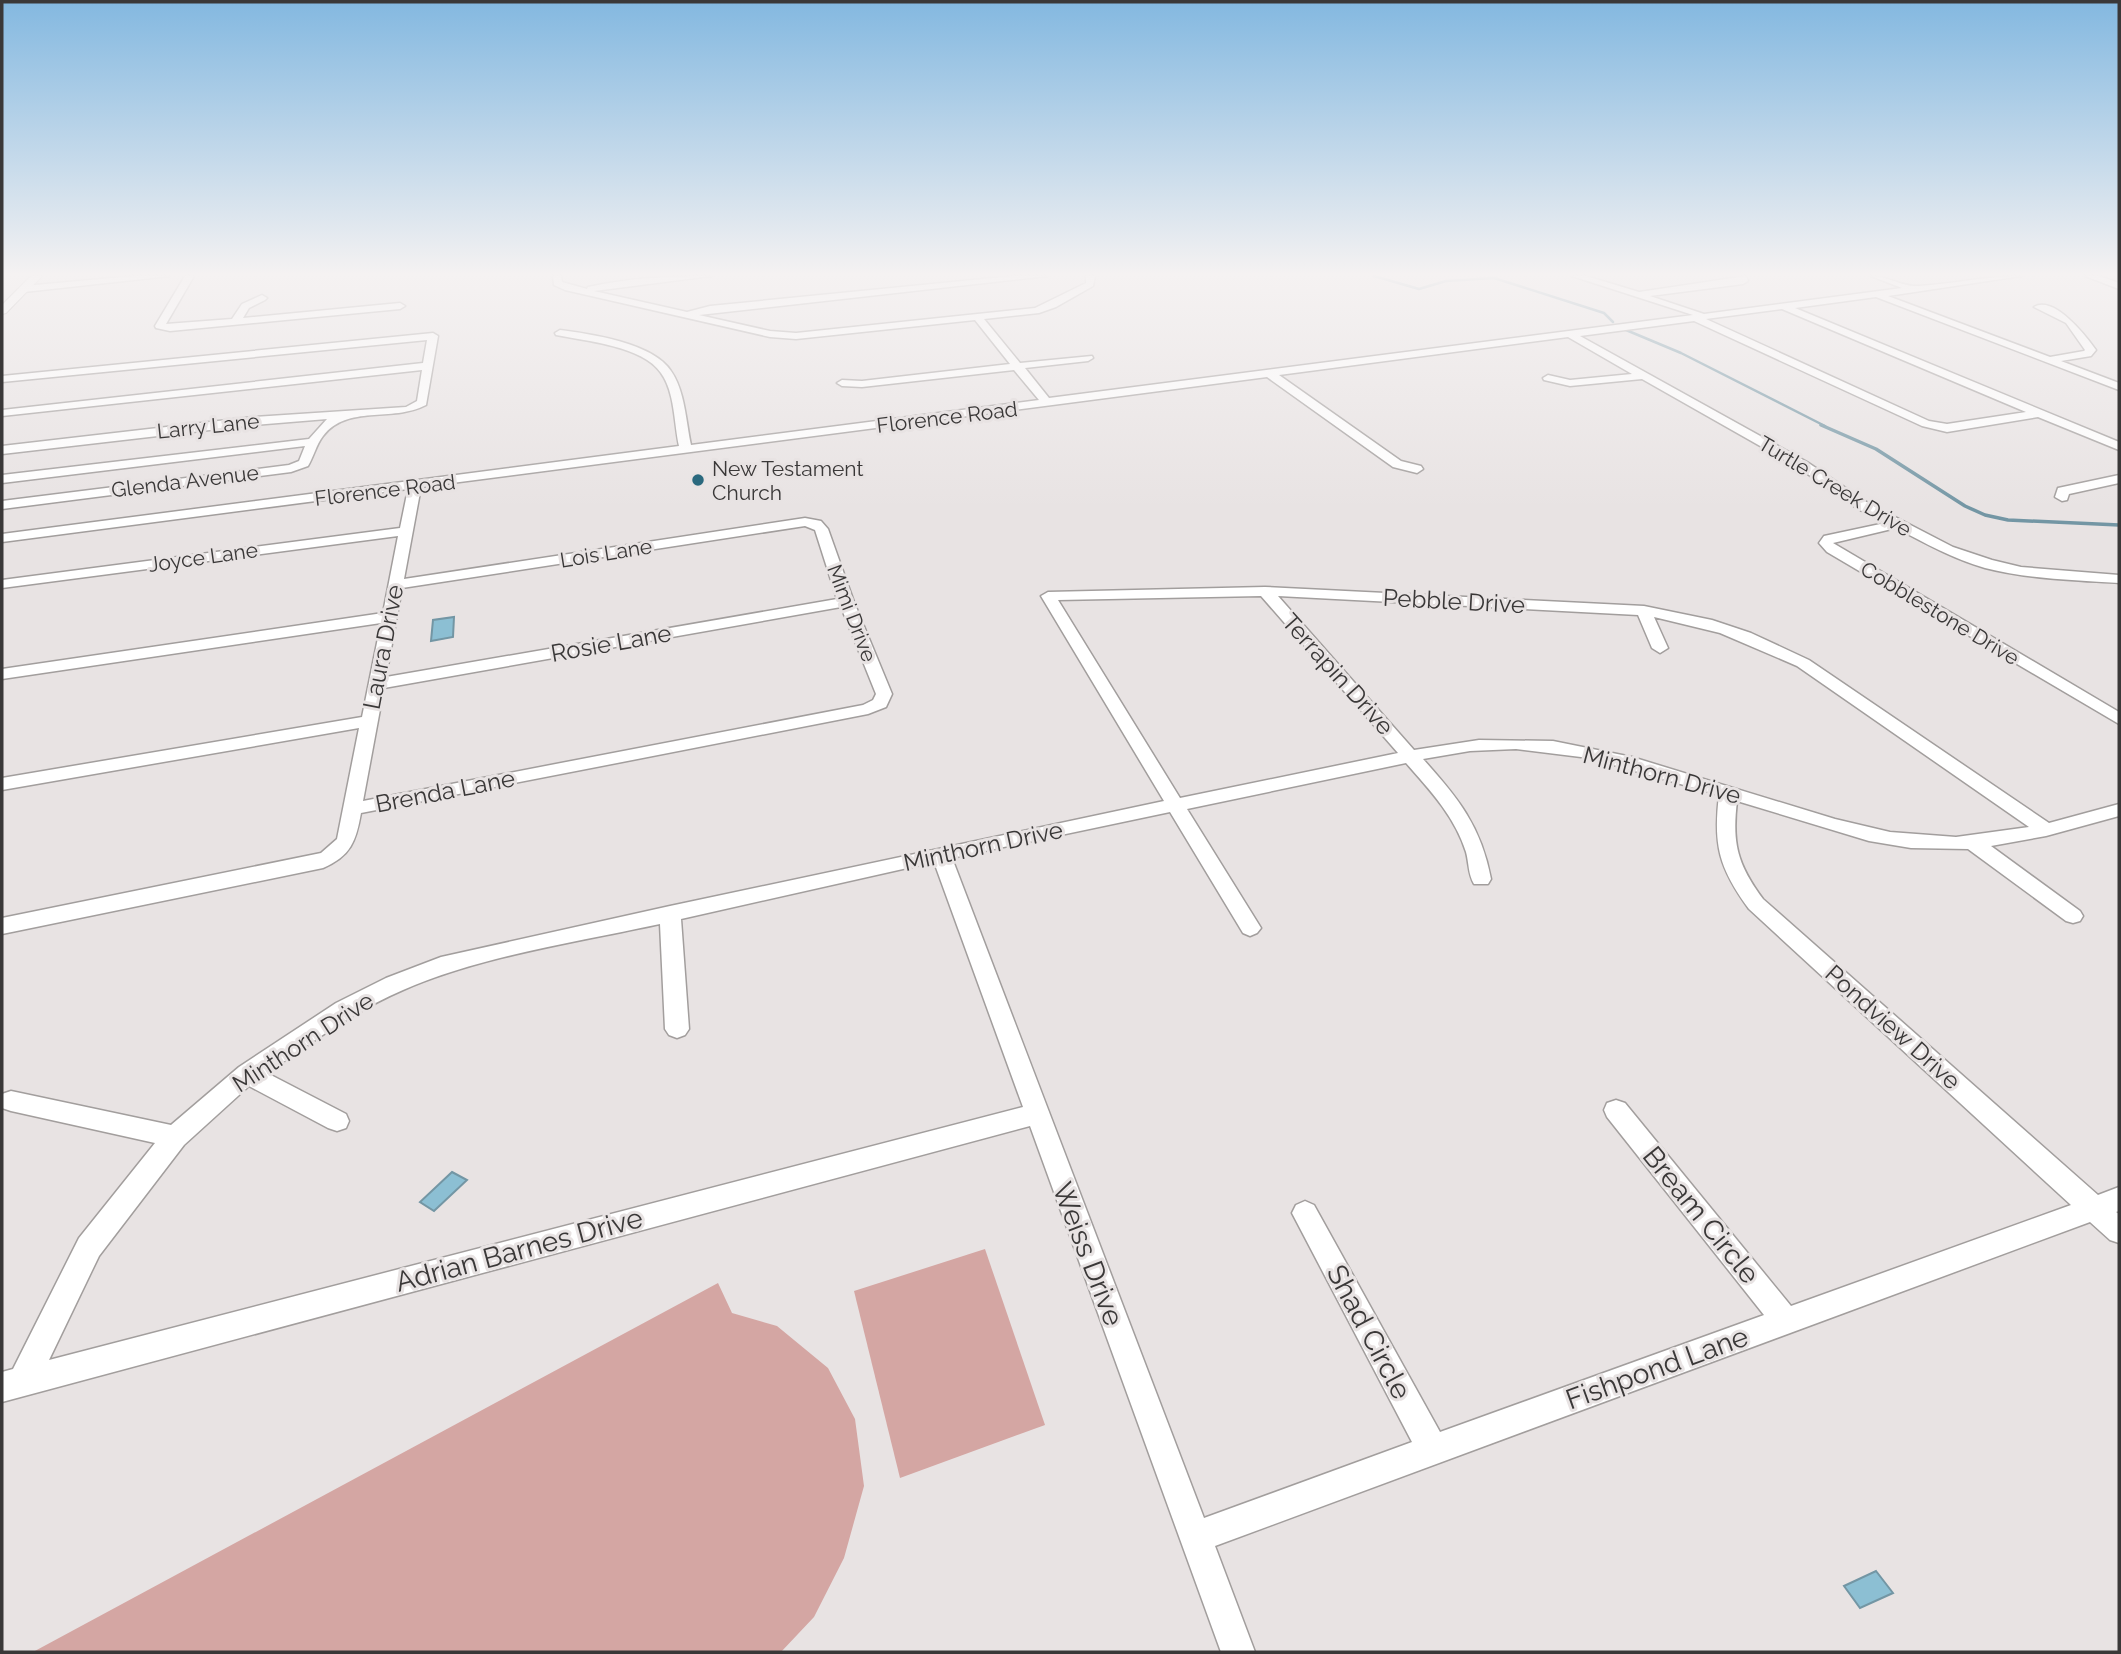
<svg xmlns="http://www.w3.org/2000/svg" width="2121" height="1654" font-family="Raleway,sans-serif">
	<rect width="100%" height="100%" fill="#e8e3e3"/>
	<g fill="#d4a6a3">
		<polygon points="985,1249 1045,1425 900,1478 854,1291"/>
		<polygon points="718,1283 732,1313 777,1326 828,1368 855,1419 864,1486 844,1558 814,1617 781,1652 33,1652"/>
	</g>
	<g fill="#8cbfd3" stroke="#7396a4" stroke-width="2">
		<polygon points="454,617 453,637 431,641 433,620"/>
		<polygon points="452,1172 467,1180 434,1211 420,1202"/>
		<polygon points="1876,1571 1893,1593 1860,1608 1844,1586"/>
	</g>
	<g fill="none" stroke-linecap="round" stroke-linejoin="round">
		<g stroke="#7396a4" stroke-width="2.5">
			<polyline points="1374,276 1419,289 1446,281 1494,278 1604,313 1613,322"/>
			<polyline points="1626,330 1681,353 1825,426"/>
		</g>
		<polyline stroke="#7396a4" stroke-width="3.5" points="1821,425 1876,449 1965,506 1985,515 2008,520 2119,525"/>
		<g stroke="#a29e9d" stroke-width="3">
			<g id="minor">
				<polygon points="134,276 170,276 24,292 19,289 24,286"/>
				<polygon points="185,276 194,276 166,324 232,319 242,304 262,295 267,298 265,300 249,308 243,318 400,303 405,306 400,309 170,331 156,328 155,326"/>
				<path d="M553 276H561L562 282 587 289 588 287C628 278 670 276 711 276L594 291 687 312 710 306 1013 276H1047L699 315 770 331 796 333 1035 308 1086 283V276H1095L1093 286 1056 307 1039 313 984 319 1020 363 1092 356 1093 358 1088 361 1025 368 1049 398 1693 315 1572 276H1586L1639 292 1746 276 1748 281 1743 284 1650 296 1704 314 1902 288 1871 276C1887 276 1903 287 1918 286 1953 284 1986 276 2021 276L1888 296 2050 357 2084 351 2085 350 2066 323 2034 307C2054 295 2086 336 2096 350L2091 356 2061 361 2119 383V390L1876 297 1795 308 2119 442V450L2038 417 1947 432 1922 426 1694 321 1580 336 1807 462 1868 503 1953 547 1992 560 2021 567 2119 575V583C2074 580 2028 579 1985 568 1953 559 1925 543 1896 528L1833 543 2119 712V724L1827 552 1819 543 1824 536 1885 523 1858 509 1799 468 1642 379 1570 386 1544 380 1543 378 1548 375 1570 380 1632 374 1568 337 1279 375 1401 461 1421 466 1423 469 1417 473 1393 467 1267 377 421 487 404 579 805 518 821 521 828 529 854 602 892 694 886 707 868 714 361 813C356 841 351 856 323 868L2 934V918L321 853 337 839 359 728 2 790V778L362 717 381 623 2 679V669L383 613 398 536 2 588V580L400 528 408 489 2 542V534L679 446C674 424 675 392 661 373 643 346 586 341 556 335L555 333 560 330C591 334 653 343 671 371 685 391 686 422 691 445L1039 400 1014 370 862 387 842 386 837 383 842 380 862 381 1010 364 975 320 796 339 770 337 565 290 554 285ZM1782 309 2026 412 1947 424 1929 421 1706 319ZM805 526 815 530 837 599 386 677 402 588ZM841 607 876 694 873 700 863 705 363 801 384 688Z"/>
				<polygon points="2085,276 2099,276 2119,283 2119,289"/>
				<path d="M433 333 438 336 426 405C391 423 348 404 323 436 316 445 314 456 308 466L291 472 2 509V501L289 465 299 461 305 446 2 483V475L309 439 327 419 253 425 2 454V446L253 417 406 407 417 401 422 370 2 416V410L423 363 427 340 2 382V376Z"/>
				<polygon points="2119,475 2119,483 2069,494 2067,500 2062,501 2055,497 2058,488"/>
				<path d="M1265 587 1644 606 1712 620 1751 633 1809 660 2049 823 2119 804V816L2046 836 1991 846 2080 911 2083 916 2080 921 2073 923 2066 921 1968 849 1911 848 1869 841 1737 801C1732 843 1737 864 1763 899L2098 1195 2119 1187V1211L2116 1212 2119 1214V1243L2110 1240 2090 1222 1215 1546 1255 1652H1221L1030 1126 2 1402V1372L13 1369 79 1238 155 1143 11 1111 2 1108V1094L11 1091 171 1125 239 1067 336 1003 386 978 441 957 670 906 1164 801 1041 596 1048 592ZM1261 596 1398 753 1180 798 1058 600ZM1278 596 1638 615 1652 648 1660 653 1668 648 1654 617 1720 633 1797 666 2029 827 1956 837 1890 832 1835 819 1632 757 1553 741 1479 740 1414 750ZM1516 749 1589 758 1719 795C1713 845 1719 868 1749 909L2071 1205 1791 1306 1625 1103 1616 1100 1607 1103 1604 1110 1607 1117 1764 1315 1440 1432 1314 1205 1305 1201 1296 1205 1292 1213 1412 1442 1204 1518 952 858 1170 812 1243 933 1250 936 1257 933 1261 928 1187 809 1406 763C1430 790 1455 817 1466 852 1469 863 1468 874 1474 884H1488L1491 879C1481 826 1458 798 1423 759L1470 751ZM934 862 1023 1107 49 1360 99 1256 184 1145 249 1086 328 1128 337 1131 346 1128 349 1121 346 1114 267 1073C311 1043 354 1011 403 990 481 956 577 942 660 924L665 1029 669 1035 677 1038 685 1035 689 1029 681 919Z"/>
			</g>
		</g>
		<g stroke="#a29e9d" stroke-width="2">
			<polygon id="major" points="31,276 42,276 6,313 2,314 2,305"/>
		</g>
		<use href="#minor" fill="#fff" fill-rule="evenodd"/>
		<use href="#major" fill="#fff" fill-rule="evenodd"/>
	</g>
	<linearGradient id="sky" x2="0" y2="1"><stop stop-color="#83b8e0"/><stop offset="0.54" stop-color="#f5f2f2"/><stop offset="1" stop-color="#f5f2f2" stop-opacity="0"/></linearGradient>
	<rect width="2121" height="508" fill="url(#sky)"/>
	<circle fill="#2a697e" stroke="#e8e3e3" stroke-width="2.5" cx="698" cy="480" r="7"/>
	<g text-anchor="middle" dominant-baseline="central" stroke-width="6" stroke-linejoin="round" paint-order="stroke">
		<g font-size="21" fill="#3a3838" stroke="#e8e3e3">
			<text transform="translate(947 417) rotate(-7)">Florence Road</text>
			<text transform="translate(208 426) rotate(-6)">Larry Lane</text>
			<text transform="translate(185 481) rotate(-7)">Glenda Avenue</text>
			<text transform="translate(1835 486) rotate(31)">Turtle Creek Drive</text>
			<text transform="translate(385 490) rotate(-7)">Florence Road</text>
			<text transform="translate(606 553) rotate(-9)">Lois Lane</text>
			<text transform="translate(203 557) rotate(-8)">Joyce Lane</text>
			<text transform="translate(852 613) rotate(69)">Mimi Drive</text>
			<text transform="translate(1940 613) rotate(31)">Cobblestone Drive</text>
		</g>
		<g font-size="21" fill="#3a3838" stroke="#e8e3e3" text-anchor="start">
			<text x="712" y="468">New Testament<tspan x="712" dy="24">Church</tspan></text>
		</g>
		<g font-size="24" fill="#3a3838" stroke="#e8e3e3">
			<text transform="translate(1454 601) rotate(3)">Pebble Drive</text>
			<text transform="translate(611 643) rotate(-10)">Rosie Lane</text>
			<text transform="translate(383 647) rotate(-79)">Laura Drive</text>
			<text transform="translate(1338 674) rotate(48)">Terrapin Drive</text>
			<text transform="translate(1662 775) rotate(15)">Minthorn Drive</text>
			<text transform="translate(445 791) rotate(-11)">Brenda Lane</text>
			<text transform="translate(983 846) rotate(-12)">Minthorn Drive</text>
			<text transform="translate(1893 1027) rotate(42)">Pondview Drive</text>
			<text transform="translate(303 1042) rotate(-33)">Minthorn Drive</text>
		</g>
		<g font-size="28" fill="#3a3838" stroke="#e8e3e3">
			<text transform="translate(1701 1215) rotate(51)">Bream Circle</text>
			<text transform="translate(519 1250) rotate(-15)">Adrian Barnes Drive</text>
			<text transform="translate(1088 1254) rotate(69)">Weiss Drive</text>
			<text transform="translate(1369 1332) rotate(62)">Shad Circle</text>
			<text transform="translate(1657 1368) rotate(-20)">Fishpond Lane</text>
		</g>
	</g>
	<rect width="2121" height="1654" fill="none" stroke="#3a3838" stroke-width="7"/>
</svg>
